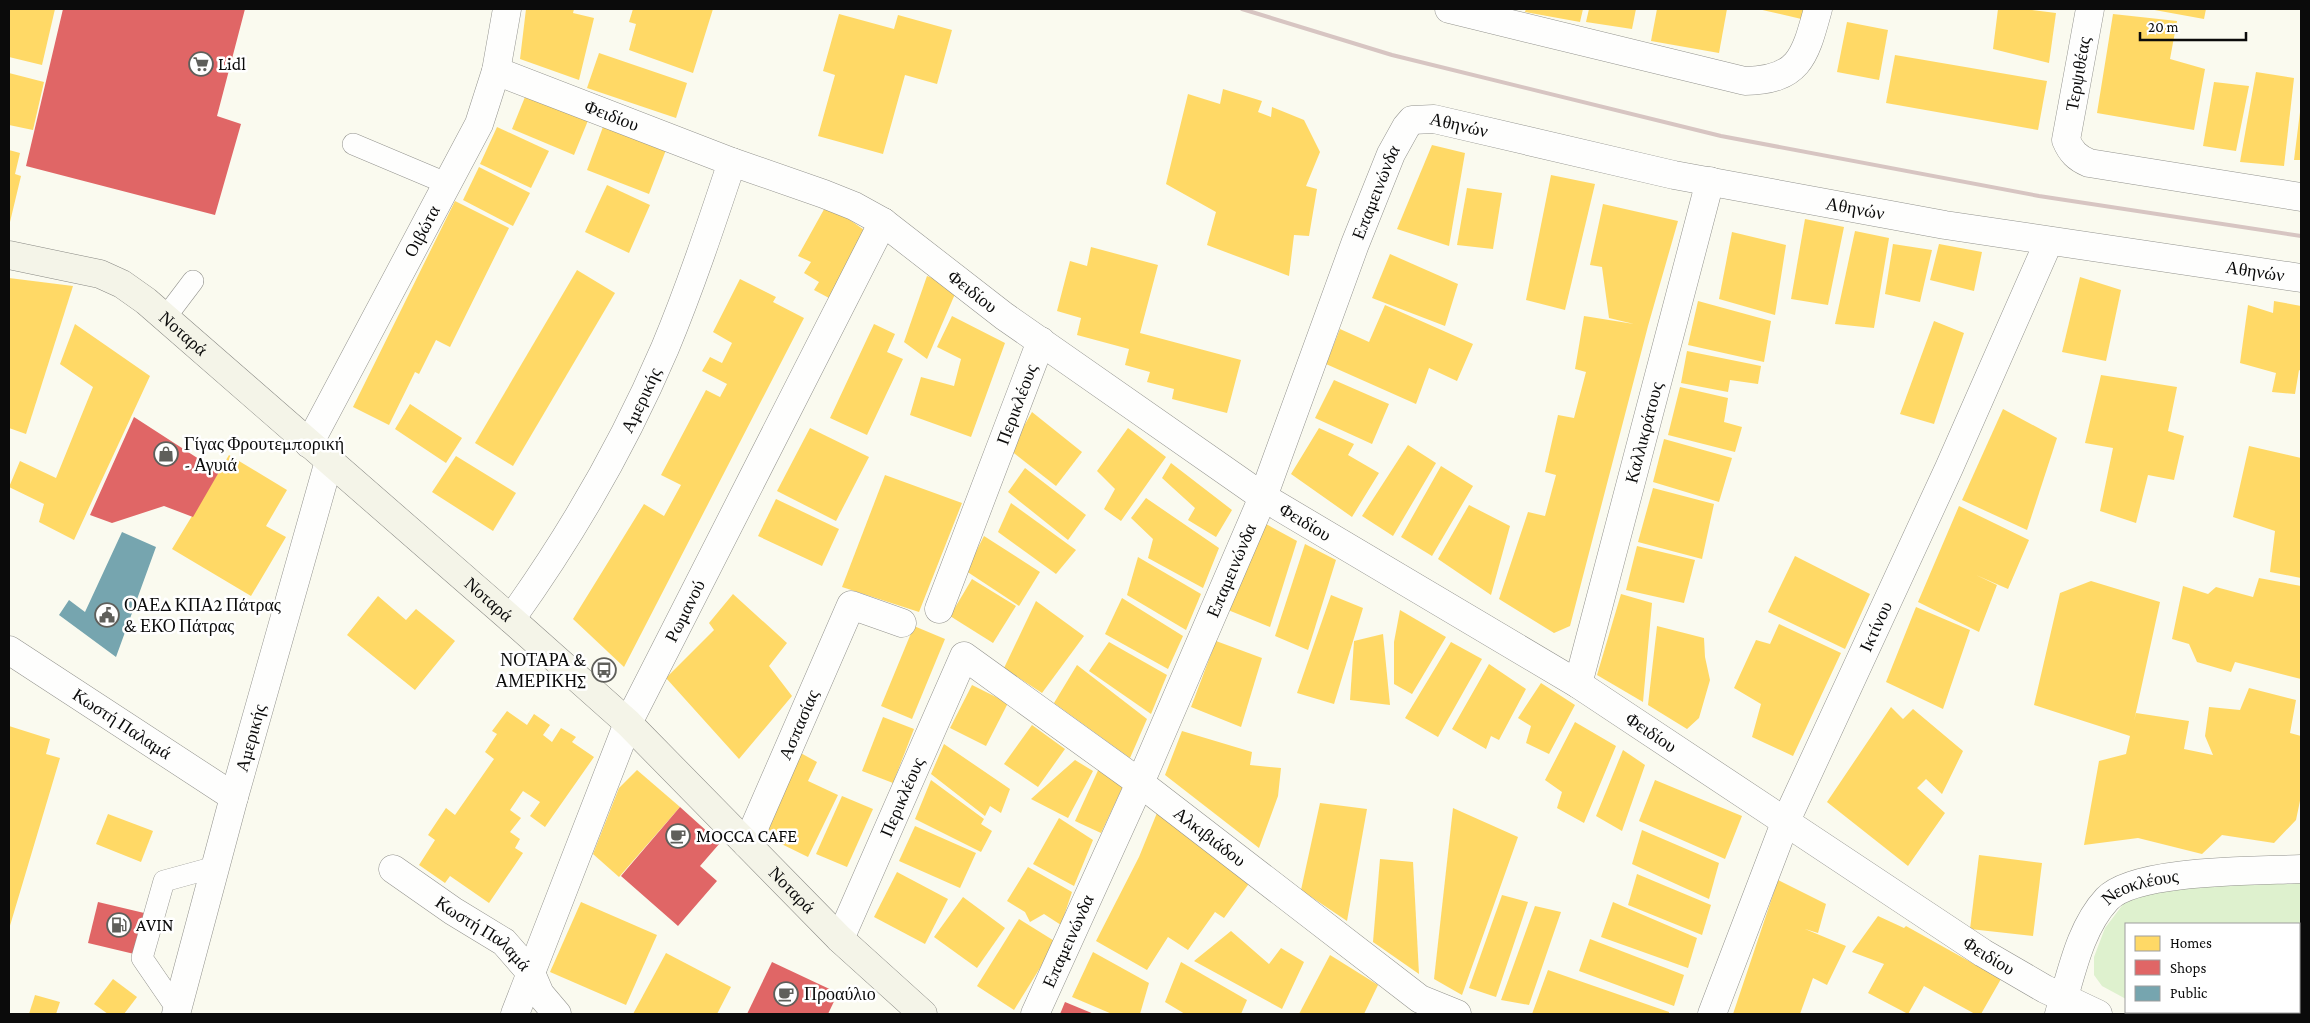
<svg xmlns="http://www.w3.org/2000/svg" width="2310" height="1023" font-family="'Crimson Pro',serif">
	<rect width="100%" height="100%" fill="#fafaef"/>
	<g fill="#def1ce">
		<polygon points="2301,881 2301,939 2299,951 2299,924 2126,924 2126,999 2102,986 2094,975 2094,957 2105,928 2124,903 2165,888"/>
		<polygon points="2150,1012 2287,1012 2286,1014 2155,1014"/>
	</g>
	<g fill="#ffd966">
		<polygon points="9,9 55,9 42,65 9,57"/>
		<polygon points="526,9 574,9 573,13 594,18 579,80 520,59"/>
		<polygon points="633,9 713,9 693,73 629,50 636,24 629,22"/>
		<polygon points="1526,9 1583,9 1580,22 1525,12"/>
		<polygon points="1589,9 1636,9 1632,29 1586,22"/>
		<polygon points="1657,9 1727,9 1719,53 1651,41"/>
		<polygon points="1758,9 1813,9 1810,21"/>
		<polygon points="1998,9 2025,9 2056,13 2049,63 1993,49"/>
		<polygon points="2149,9 2206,9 2204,19"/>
		<polygon points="839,14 894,29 898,15 952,30 937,84 905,75 883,154 818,136 835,75 823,71"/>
		<polygon points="2113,14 2177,21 2170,59 2205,69 2194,130 2097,113"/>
		<polygon points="1847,22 1888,30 1879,80 1837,72"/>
		<polygon points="599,53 687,83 676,118 587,88"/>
		<polygon points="1895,55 2047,81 2038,130 1886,103"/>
		<polygon points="2256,72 2294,78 2284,166 2240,162"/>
		<polygon points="9,73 44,82 33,130 9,125"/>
		<polygon points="2214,82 2249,86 2236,151 2203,146"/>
		<polygon points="1223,89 1262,101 1258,112 1271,117 1272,107 1304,120 1320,152 1306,186 1317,189 1309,236 1294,235 1289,276 1207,245 1216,212 1166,184 1188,94 1220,104"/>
		<polygon points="527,92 589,118 574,155 512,129"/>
		<polygon points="2300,112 2301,112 2301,160 2294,160"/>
		<polygon points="497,127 549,151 531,188 480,164"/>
		<polygon points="603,127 666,150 649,194 587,170"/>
		<polygon points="1432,145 1465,153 1449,246 1397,229"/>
		<polygon points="9,150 20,153 15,174 21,176 10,222 9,221"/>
		<polygon points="479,167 530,193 513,226 463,200"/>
		<polygon points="1551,175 1595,184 1565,310 1526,300"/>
		<polygon points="607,185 650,205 629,253 585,232"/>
		<polygon points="1467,188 1502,193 1493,249 1457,245"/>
		<polygon points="455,201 509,228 450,347 436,340 419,374 415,372 389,425 353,407"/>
		<polygon points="827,204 867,232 829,298 814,290 819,282 804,273 811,262 798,256"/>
		<polygon points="1603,204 1678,221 1648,326 1570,626 1554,633 1499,599 1528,512 1545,516 1556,475 1545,472 1558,415 1574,418 1586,372 1575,369 1584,316 1634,324 1609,318 1602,267 1590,265"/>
		<polygon points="1805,219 1844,227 1828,305 1791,299"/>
		<polygon points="1855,231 1889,238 1874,328 1835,324"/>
		<polygon points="1732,232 1786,245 1775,315 1719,299"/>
		<polygon points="1893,244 1932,250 1920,302 1885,294"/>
		<polygon points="1939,244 1982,252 1974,291 1930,280"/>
		<polygon points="1091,247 1158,265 1140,333 1241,360 1227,413 1172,399 1174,389 1147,382 1150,372 1125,365 1129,349 1077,335 1081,318 1057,311 1070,261 1087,266"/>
		<polygon points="1390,254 1458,284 1445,326 1372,298"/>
		<polygon points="577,270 615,293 513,466 475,443"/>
		<polygon points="927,276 958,287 927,359 904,342"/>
		<polygon points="2080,277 2121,290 2106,361 2062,352"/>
		<polygon points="9,278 73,286 26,434 9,428"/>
		<polygon points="740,279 776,297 773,302 804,318 624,667 573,619 644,504 664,516 681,485 661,475 706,390 720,397 727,384 702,371 710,357 722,363 732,343 713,332"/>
		<polygon points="1698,301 1771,321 1764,362 1688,345"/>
		<polygon points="2274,301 2301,306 2301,371 2299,370 2295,394 2272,392 2276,373 2240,363 2248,305 2273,313"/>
		<polygon points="1385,305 1473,344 1457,381 1429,368 1416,404 1326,364 1340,329 1369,342"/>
		<polygon points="952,316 1005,343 971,437 910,415 921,377 954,386 961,359 937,347"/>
		<polygon points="1934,321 1964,333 1934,424 1900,414"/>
		<polygon points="75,324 150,376 74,540 39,522 44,504 9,487 20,461 56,478 93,387 60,364"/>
		<polygon points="874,324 895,334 887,352 903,359 867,435 830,418"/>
		<polygon points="1687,351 1761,366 1758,384 1730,380 1728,392 1681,383"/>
		<polygon points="2101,375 2177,387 2168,431 2184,436 2174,480 2148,475 2136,523 2100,511 2113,448 2085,443"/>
		<polygon points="1334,380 1389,404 1372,444 1315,418"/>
		<polygon points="1680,387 1728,398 1724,422 1742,427 1735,452 1668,435"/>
		<polygon points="410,404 462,438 446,463 395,429"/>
		<polygon points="2003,409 2057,438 2027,530 1962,500"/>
		<polygon points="1032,412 1082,452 1056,486 1010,450"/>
		<polygon points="810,428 869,457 836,521 777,491"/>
		<polygon points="1128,428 1166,457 1121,521 1104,509 1115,489 1097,471"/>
		<polygon points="1319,428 1354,444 1348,455 1379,473 1352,517 1291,474"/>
		<polygon points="1664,439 1732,458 1719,502 1653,482"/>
		<polygon points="1408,445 1436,463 1393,536 1362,516"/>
		<polygon points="2249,446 2301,458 2301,578 2270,572 2275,531 2233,517"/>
		<polygon points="229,455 287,490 266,526 286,537 251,596 172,549"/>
		<polygon points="456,456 516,493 493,531 432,492"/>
		<polygon points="1171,463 1232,510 1216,537 1188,520 1195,508 1162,478"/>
		<polygon points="1441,466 1473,486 1432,556 1401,537"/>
		<polygon points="1025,468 1086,515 1068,540 1008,492"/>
		<polygon points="885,475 962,503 919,612 842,587"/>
		<polygon points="1653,488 1714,504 1702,559 1638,542"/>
		<polygon points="1146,498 1219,548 1203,588 1148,558 1153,539 1131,518"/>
		<polygon points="776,499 839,529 822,566 758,536"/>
		<polygon points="1011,503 1076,550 1056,574 998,532"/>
		<polygon points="1469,505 1510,526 1491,595 1438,559"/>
		<polygon points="1959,506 2029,540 2008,589 1976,575 1997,585 1979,632 1918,602"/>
		<polygon points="1266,524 1297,541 1270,627 1228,610"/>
		<polygon points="984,536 1040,572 1019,606 966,571"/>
		<polygon points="1305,544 1336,560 1308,650 1275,636"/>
		<polygon points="1637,546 1695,560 1684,603 1626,590"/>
		<polygon points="1795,556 1870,594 1845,649 1768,612"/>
		<polygon points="1138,557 1201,594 1186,630 1127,595"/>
		<polygon points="2259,578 2301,586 2301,679 2235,662 2231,672 2197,662 2189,644 2172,639 2183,586 2208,594 2216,587 2253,597"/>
		<polygon points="972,579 1016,606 993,643 950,616"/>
		<polygon points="2091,581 2160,602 2134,721 2136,713 2189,721 2184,749 2213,755 2205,736 2209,707 2240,710 2249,688 2296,700 2290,733 2301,736 2301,796 2296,820 2274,843 2222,835 2202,854 2138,838 2084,845 2099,761 2126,754 2130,736 2034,705 2060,593"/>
		<polygon points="733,594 787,643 769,666 792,696 739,759 666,678 714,630 709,623"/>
		<polygon points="1621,594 1652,603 1643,702 1597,675"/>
		<polygon points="1331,595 1363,608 1334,704 1297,693"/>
		<polygon points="378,596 406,620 416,609 455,641 415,690 347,635"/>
		<polygon points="1122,598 1183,636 1168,669 1105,634"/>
		<polygon points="1036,601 1084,636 1042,693 1004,668"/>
		<polygon points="1916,607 1970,630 1943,709 1886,682"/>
		<polygon points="1400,610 1446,637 1412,694 1394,684 1394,642"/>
		<polygon points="1779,624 1841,653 1793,756 1752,737 1761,704 1734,688 1756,640 1770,644"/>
		<polygon points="914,626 945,639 912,719 881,706"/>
		<polygon points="1657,626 1704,638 1705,657 1710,680 1699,718 1687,729 1648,705"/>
		<polygon points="1383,634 1390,705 1350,700 1354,641"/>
		<polygon points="1216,641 1262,658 1241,727 1191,707"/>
		<polygon points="1109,642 1167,675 1151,714 1089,671"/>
		<polygon points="1451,642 1482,659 1438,737 1405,718"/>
		<polygon points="1489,664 1526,689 1499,740 1491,736 1486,749 1452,729"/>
		<polygon points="1077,665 1147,719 1130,758 1054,703"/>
		<polygon points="1541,683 1575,705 1549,754 1526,743 1531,726 1518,718"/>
		<polygon points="972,685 1008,703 986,746 950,728"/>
		<polygon points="1891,707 1903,719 1913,709 1963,751 1942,794 1926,779 1917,788 1945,813 1908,866 1827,802"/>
		<polygon points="507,711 527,725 534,714 550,725 543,735 552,742 561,728 576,737 572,742 594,757 545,827 530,816 540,802 523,791 510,810 521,818 510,832 520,839 515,848 523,853 489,903 450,876 445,883 419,865 435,840 428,835 446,808 455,815 494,759 485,752 497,734 492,731"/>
		<polygon points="883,717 914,729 893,783 862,771"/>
		<polygon points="1575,722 1616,746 1584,823 1557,808 1562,792 1545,780"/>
		<polygon points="1032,725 1065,749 1038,787 1004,764"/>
		<polygon points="9,726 50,739 46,754 60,758 9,929"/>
		<polygon points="1182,731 1252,752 1250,765 1281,768 1278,796 1259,848 1165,775"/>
		<polygon points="944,744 1010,789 1001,813 990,806 985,816 931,774"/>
		<polygon points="1623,750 1645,765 1622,831 1596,816"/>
		<polygon points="797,751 817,762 808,781 838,795 808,857 757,832"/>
		<polygon points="1075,760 1093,771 1068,818 1031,799"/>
		<polygon points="1100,766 1125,782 1101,833 1075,821"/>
		<polygon points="637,770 680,807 619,877 593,854 619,788"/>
		<polygon points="931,780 984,819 981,824 992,831 981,852 915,819"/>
		<polygon points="1655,780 1742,816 1725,859 1639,821"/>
		<polygon points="842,796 873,809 847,867 816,854"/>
		<polygon points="1320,803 1367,809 1347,921 1301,890"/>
		<polygon points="1159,808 1253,878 1224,918 1215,912 1188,950 1168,937 1147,970 1096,941 1139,857"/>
		<polygon points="1453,808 1518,837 1462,995 1434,979"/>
		<polygon points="108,814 153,831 141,862 96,844"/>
		<polygon points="1059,818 1093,840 1074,886 1033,864"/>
		<polygon points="915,826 976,853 960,888 899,861"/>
		<polygon points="1642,830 1719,863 1709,899 1632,864"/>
		<polygon points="1979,855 2042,863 2033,936 1970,929"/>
		<polygon points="1380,859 1413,862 1419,974 1373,942"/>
		<polygon points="1028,867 1072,892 1061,925 1044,914 1030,922 1025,912 1007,901"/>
		<polygon points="897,872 948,899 925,944 874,917"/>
		<polygon points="1637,874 1711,905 1702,935 1628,905"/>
		<polygon points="1778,880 1826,904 1818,933 1805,929 1846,946 1827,985 1813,978 1800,1014 1733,1014"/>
		<polygon points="1502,895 1528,902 1496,997 1469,988"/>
		<polygon points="963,897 1005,928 977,968 934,937"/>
		<polygon points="581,902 657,935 626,1005 550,972"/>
		<polygon points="1613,902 1697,938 1688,968 1601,937"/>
		<polygon points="1535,906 1561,912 1529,1005 1501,1000"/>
		<polygon points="1878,916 1904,928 1906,926 2001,979 1981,1014 1975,1014 1924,986 1908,1014 1868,993 1884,964 1852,952"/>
		<polygon points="1019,919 1056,942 1014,1010 977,986"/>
		<polygon points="1231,931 1269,964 1281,948 1304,962 1282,1009 1194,961"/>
		<polygon points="1590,939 1684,975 1674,1006 1579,971"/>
		<polygon points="1093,952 1149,983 1140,1014 1112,1014 1072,997"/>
		<polygon points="666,953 731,987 717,1014 633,1014"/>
		<polygon points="1330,955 1378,985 1364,1014 1299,1014"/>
		<polygon points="1181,962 1247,1000 1241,1014 1185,1014 1165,1002"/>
		<polygon points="1548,970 1669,1012 1669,1014 1532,1014"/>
		<polygon points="113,979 137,997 124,1014 108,1014 94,1004"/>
		<polygon points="35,995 60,1002 56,1014 29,1014"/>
	</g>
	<g fill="#e06666">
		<polygon points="63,9 245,9 217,116 241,124 215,215 26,166"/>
		<polygon points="134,417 219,472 193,517 164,506 112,523 90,515"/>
		<polygon points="680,807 720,843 700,866 717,881 678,926 621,876"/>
		<polygon points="98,902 161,917 151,958 88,943"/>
		<polygon points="772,962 838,993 828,1014 747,1014"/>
		<polygon points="1065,1002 1094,1014 1060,1014"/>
	</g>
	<polygon fill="#76a5af" points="122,532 156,547 116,657 59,615 69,600 85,612"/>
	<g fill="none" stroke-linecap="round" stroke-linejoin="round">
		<g stroke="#93938e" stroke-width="22">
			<g id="service">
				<polyline points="353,144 448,184"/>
				<polyline points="165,318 193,281"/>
				<polyline points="177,1009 142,958 164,881 215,867"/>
			</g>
		</g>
		<g stroke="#93938e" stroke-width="29">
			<g id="minor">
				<path d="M1449 9 1745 81C1800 80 1805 56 1818 9"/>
				<path id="s1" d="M496 71 732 162 824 194 854 206 883 222 1004 316 1263 497 1578 684 1983 953 2045 989 2098 1014"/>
				<path id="s2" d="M309 444 479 124 496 71 507 9"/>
				<path id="s3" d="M939 609 1041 341"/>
				<path id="s4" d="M511 619C572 534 624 444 665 348 690 288 711 225 732 162"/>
				<path id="s5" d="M1578 684 1710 181"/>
				<path id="s6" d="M747 844 851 605 902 623"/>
				<path id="s7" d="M393 869 453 911 504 942 531 973 540 994 557 1014"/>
				<path id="s8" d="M840 939 964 656 1140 783 1420 999 1457 1014"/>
				<path id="s9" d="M515 1014 628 723 883 222"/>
				<path id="s10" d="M1035 1014 1140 783 1263 497 1355 244 1391 154 1406 127 1412 120 1434 119 1674 175 1945 225 2301 278"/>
				<path id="s11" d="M1712 1014 1785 823 1949 468 2049 241"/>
				<path id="s12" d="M2059 1014C2071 976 2079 929 2107 899 2135 869 2259 871 2301 869"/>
			</g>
		</g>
		<g stroke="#93938e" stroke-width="29">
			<g id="tertiary">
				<path d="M2090 9 2066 140C2071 152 2077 158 2089 163L2301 197"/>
				<path id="s13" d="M9 650 234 797"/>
				<polyline points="2299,1009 2301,998"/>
				<path id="s14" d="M176 1014 234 797 329 461"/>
			</g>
		</g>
		<g stroke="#898984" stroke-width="29">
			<g id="secondary">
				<path id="s15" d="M9 255 100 274 122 284 146 301 511 619 628 723 840 939 923 1014"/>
			</g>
		</g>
		<use href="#service" stroke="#fefefd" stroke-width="21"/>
		<use href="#minor" stroke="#fefefd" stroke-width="28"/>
		<use href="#tertiary" stroke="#fefefd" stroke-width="28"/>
		<use href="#secondary" stroke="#f4f4e8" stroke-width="28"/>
		<polyline stroke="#d7c5c2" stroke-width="4" points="1242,9 1392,55 1721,136 2039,196 2301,236"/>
	</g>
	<defs>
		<g id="supermarket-ring" transform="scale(1.25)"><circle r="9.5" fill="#fff" stroke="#5f5f5b" stroke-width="1.5"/><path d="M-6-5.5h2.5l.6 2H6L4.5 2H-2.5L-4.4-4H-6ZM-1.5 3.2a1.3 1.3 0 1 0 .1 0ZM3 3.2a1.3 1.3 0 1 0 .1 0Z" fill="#5f5f5b"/></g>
		<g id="shop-ring" transform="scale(1.25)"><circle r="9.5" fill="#fff" stroke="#5f5f5b" stroke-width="1.5"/><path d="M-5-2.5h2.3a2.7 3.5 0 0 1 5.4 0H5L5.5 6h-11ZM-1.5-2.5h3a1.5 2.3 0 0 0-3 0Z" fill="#5f5f5b"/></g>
		<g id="civic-ring" transform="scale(1.25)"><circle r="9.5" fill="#fff" stroke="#5f5f5b" stroke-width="1.5"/><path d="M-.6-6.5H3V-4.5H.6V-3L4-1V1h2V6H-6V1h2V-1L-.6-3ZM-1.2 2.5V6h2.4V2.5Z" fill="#5f5f5b"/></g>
		<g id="bus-ring" transform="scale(1.25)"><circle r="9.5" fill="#fff" stroke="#5f5f5b" stroke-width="1.5"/><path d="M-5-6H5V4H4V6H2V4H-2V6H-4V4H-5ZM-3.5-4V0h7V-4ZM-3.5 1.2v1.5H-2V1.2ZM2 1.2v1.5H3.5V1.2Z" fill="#5f5f5b"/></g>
		<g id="cafe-ring" transform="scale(1.25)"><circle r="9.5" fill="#fff" stroke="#5f5f5b" stroke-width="1.5"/><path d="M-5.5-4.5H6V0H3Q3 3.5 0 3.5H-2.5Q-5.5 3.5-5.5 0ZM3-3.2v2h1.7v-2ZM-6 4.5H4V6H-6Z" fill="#5f5f5b"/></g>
		<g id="fuel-ring" transform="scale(1.25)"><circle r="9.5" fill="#fff" stroke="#5f5f5b" stroke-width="1.5"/><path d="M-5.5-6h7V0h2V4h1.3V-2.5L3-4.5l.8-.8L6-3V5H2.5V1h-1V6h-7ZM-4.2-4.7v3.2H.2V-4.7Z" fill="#5f5f5b"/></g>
	</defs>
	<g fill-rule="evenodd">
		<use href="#supermarket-ring" x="201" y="64"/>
		<use href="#shop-ring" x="166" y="454"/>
		<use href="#civic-ring" x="107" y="615"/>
		<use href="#bus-ring" x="604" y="670"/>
		<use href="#cafe-ring" x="678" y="836"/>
		<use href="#fuel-ring" x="119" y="925"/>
		<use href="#cafe-ring" x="786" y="994"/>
	</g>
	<g text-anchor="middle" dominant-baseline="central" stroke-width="5" stroke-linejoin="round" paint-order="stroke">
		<g font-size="18" fill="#0b0b0b" stroke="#fff" text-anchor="start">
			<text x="218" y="64">Lidl</text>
			<text x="184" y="444">Γίγας Φρουτεμπορική<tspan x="184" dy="21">- Αγυιά</tspan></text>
			<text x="124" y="605">ΟΑΕΔ ΚΠΑ2 Πάτρας<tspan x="124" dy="21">&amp; ΕΚΟ Πάτρας</tspan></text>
			<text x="586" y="660" text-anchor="end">ΝΟΤΑΡΑ &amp;<tspan x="586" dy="21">ΑΜΕΡΙΚΗΣ</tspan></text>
			<text x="696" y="836">MOCCA CAFE</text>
			<text x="136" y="925">AVIN</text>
			<text x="804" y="994">Προαύλιο</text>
		</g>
		<g font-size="18" fill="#0b0b0b" stroke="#fff">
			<text transform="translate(2078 74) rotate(-80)">Τερψιθέας</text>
			<text stroke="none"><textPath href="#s1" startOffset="124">Φειδίου</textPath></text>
			<text stroke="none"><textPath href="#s10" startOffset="1019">Αθηνών</textPath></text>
			<text stroke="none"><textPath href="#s10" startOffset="890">Επαμεινώνδα</textPath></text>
			<text stroke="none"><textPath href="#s10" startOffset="1424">Αθηνών</textPath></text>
			<text stroke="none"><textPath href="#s2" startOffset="241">Οιβώτα</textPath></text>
			<text stroke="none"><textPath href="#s10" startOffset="1829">Αθηνών</textPath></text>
			<text stroke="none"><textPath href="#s1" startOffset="529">Φειδίου</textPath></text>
			<text stroke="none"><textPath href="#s15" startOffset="196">Νοταρά</textPath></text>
			<text stroke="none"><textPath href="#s4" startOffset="255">Αμερικής</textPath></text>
			<text stroke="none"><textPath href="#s3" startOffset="219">Περικλέους</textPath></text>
			<text stroke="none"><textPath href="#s5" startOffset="260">Καλλικράτους</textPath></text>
			<text stroke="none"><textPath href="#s1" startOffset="934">Φειδίου</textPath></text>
			<text stroke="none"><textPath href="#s10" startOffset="485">Επαμεινώνδα</textPath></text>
			<text stroke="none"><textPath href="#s15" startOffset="601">Νοταρά</textPath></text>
			<text stroke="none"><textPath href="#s9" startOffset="438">Ρωμανού</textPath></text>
			<text stroke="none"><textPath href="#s11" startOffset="421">Ικτίνου</textPath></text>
			<text stroke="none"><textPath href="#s13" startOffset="135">Κωστή Παλαμά</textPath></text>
			<text stroke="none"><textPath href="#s6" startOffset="130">Ασπασίας</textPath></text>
			<text stroke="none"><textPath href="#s1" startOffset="1339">Φειδίου</textPath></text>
			<text stroke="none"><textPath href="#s14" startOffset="286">Αμερικής</textPath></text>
			<text stroke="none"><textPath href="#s8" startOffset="155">Περικλέους</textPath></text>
			<text stroke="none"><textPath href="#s8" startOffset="614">Αλκιβιάδου</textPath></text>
			<text stroke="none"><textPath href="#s15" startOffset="1021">Νοταρά</textPath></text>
			<text stroke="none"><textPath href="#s12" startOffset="162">Νεοκλέους</textPath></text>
			<text stroke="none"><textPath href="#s7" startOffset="111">Κωστή Παλαμά</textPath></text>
			<text stroke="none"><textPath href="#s10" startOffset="80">Επαμεινώνδα</textPath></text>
			<text stroke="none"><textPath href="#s1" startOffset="1744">Φειδίου</textPath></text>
		</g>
	</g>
	<rect width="2310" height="1023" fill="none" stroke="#0b0b0b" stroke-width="20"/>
	<rect x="2125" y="923" width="175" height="90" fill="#ffffff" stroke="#9d9d9d"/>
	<rect x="2135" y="936" width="25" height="15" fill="#ffd966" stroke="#9d9d9d"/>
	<text x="2170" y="948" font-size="15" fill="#0b0b0b">Homes</text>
	<rect x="2135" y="960" width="25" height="15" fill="#e06666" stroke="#9d9d9d"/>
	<text x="2170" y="973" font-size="15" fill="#0b0b0b">Shops</text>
	<rect x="2135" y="986" width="25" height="15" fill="#76a5af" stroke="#9d9d9d"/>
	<text x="2170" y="998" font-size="15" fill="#0b0b0b">Public</text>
	<path d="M2140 32v8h106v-8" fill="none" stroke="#0b0b0b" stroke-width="2.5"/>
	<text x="2148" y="32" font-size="15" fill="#0b0b0b" stroke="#ffffff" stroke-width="4" paint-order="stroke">20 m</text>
</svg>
